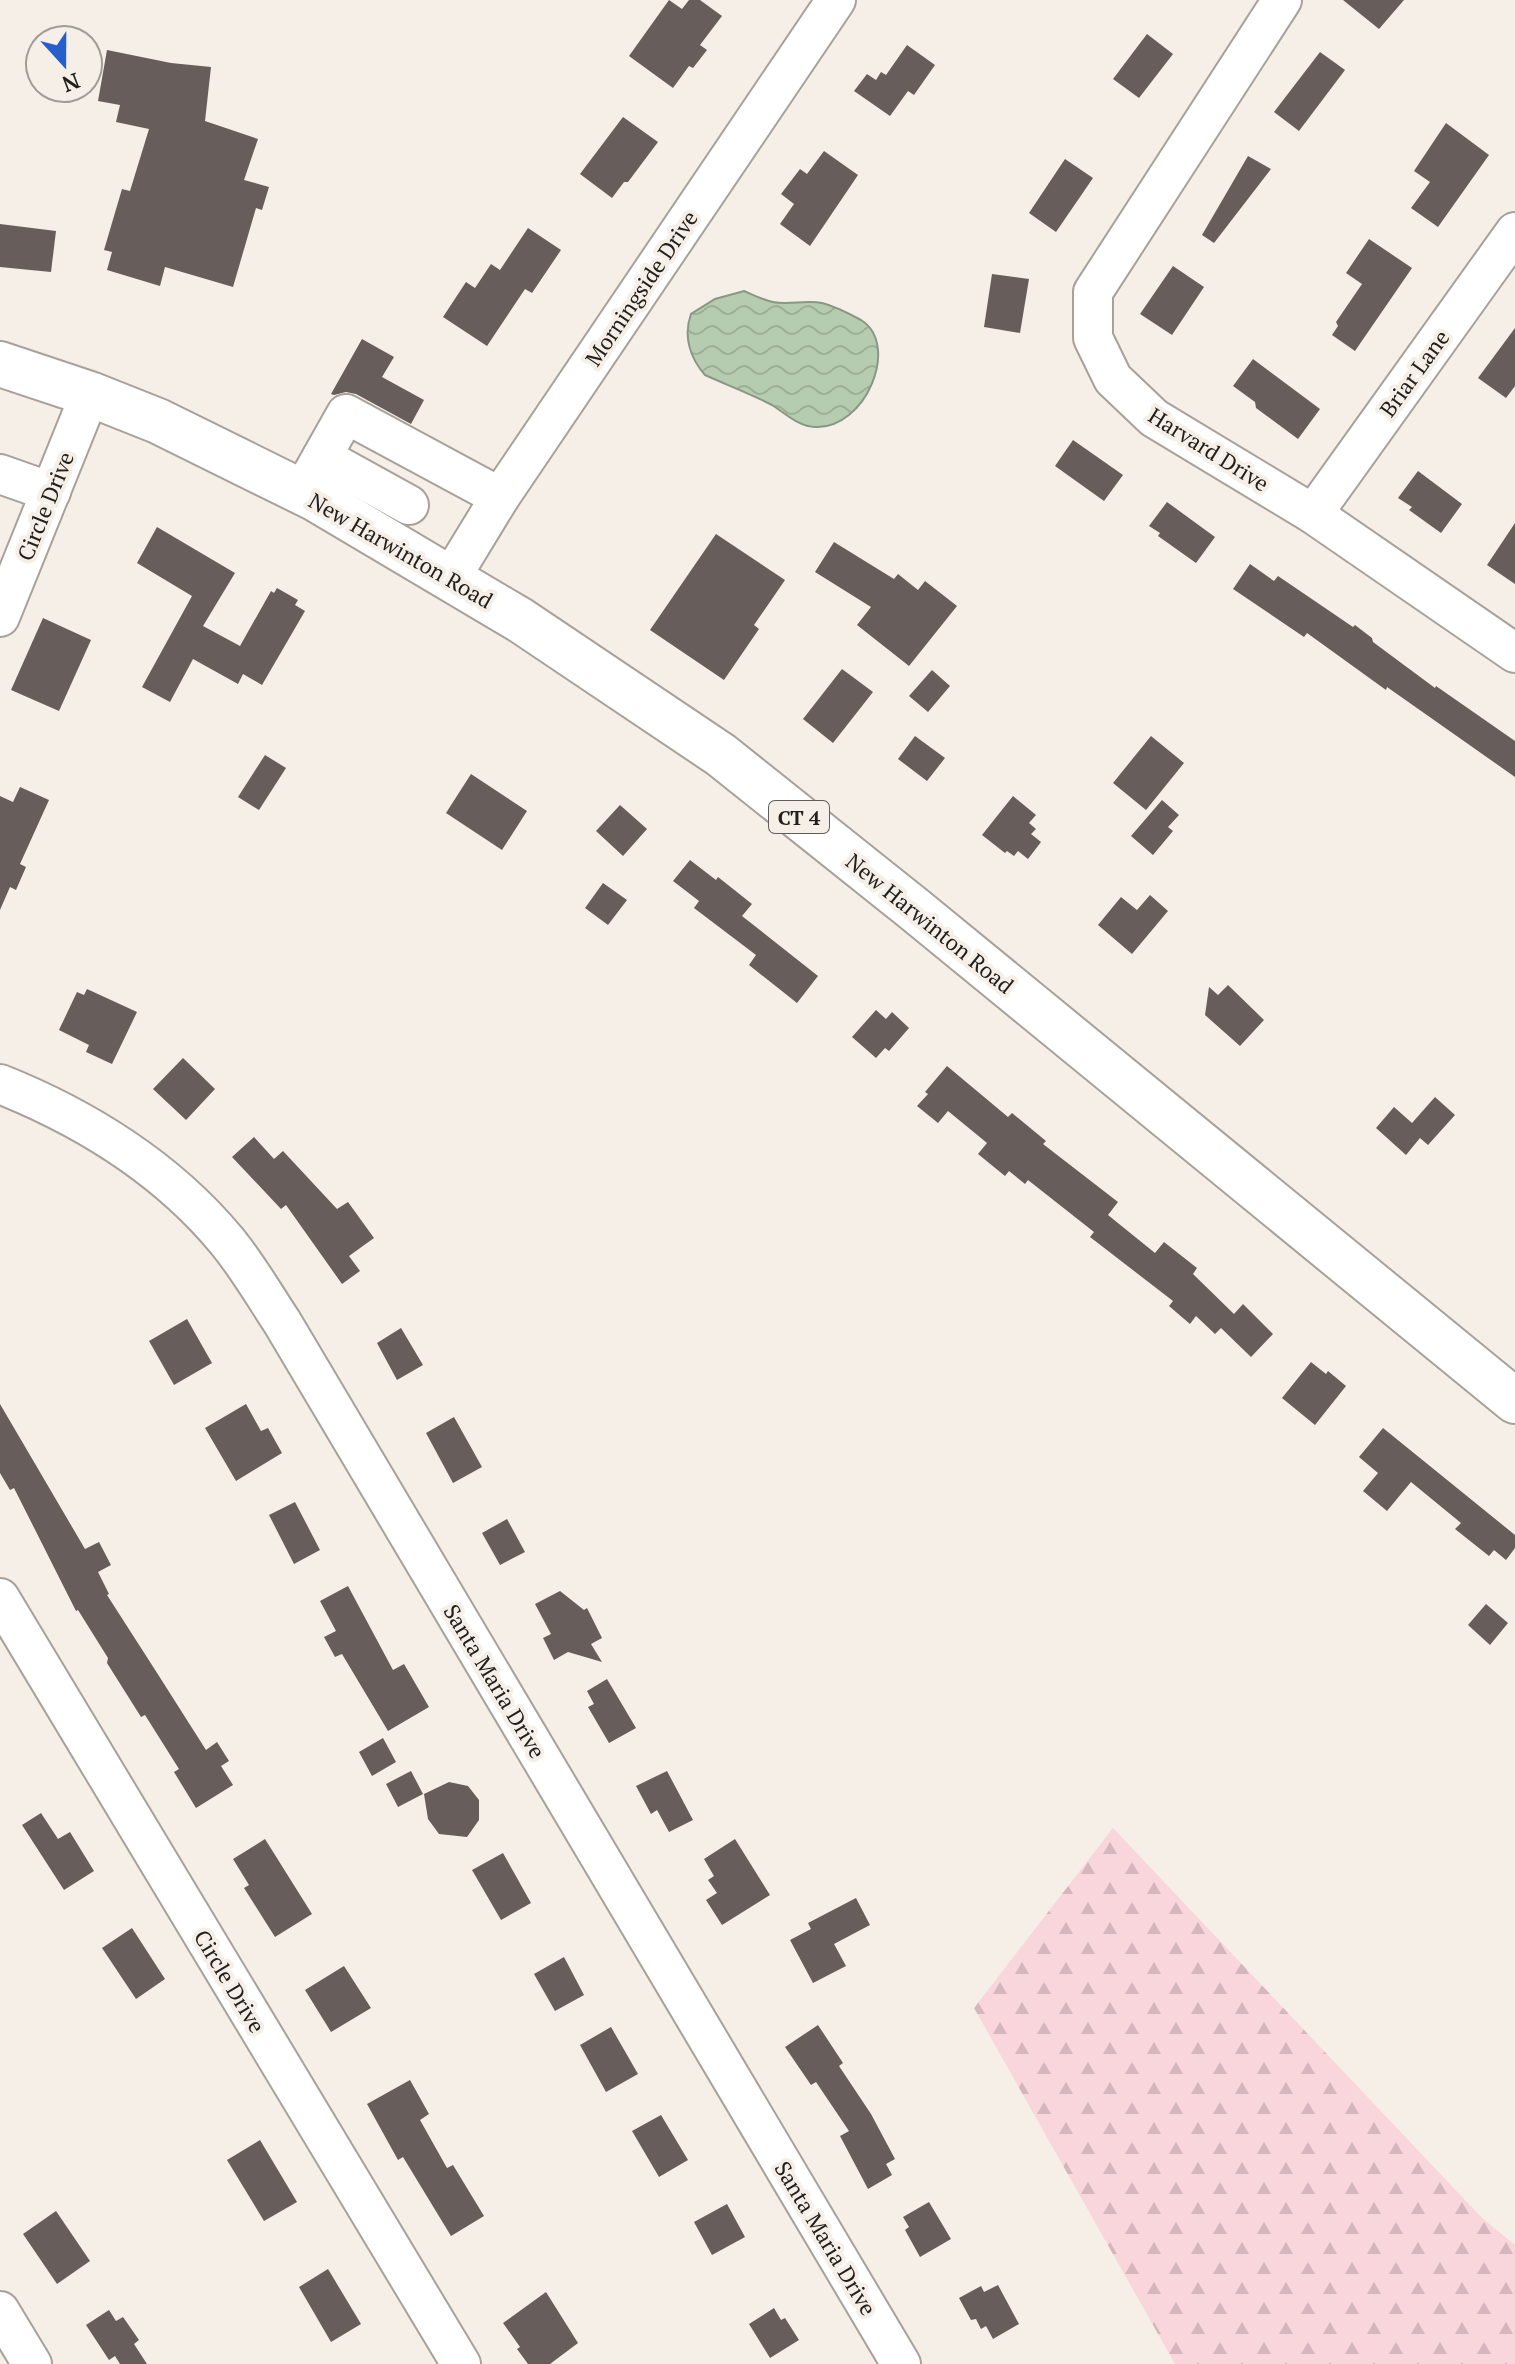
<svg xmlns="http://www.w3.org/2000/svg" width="1515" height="2364" font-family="'PT Serif',serif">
	<defs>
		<pattern id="forest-firs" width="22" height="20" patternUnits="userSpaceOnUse" patternTransform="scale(2)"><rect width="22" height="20" fill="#f9d5dc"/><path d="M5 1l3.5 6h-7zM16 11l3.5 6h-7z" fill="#d5b6bc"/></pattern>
		<pattern id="water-waves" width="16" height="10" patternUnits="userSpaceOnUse" patternTransform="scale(2)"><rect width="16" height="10" fill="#b6ccb0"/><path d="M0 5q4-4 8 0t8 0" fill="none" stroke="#9caf97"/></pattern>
	</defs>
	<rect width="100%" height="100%" fill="#f5efe7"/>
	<polygon fill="url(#forest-firs)" points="1113,1828 1482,2218 1515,2245 1515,2364 1175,2364 974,2008"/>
	<path fill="url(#water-waves)" stroke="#899884" stroke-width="2" d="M744 291C753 295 763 300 773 302 788 305 806 300 822 303 834 306 850 314 861 320 901 345 865 430 815 427 799 427 785 413 772 405 751 394 727 385 705 375 690 358 683 336 691 314L715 299Z"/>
	<g fill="#675e5b">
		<polygon points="669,0 682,9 689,0 700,0 722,16 700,45 707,50 693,68 689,66 673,88 629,56"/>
		<polygon points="1343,0 1404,0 1379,29"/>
		<polygon points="1147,34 1173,54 1139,98 1113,79"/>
		<polygon points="907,45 935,65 914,95 908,91 890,116 854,91 867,74 876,80 881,72 886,75"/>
		<polygon points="107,50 171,63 211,67 205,121 258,139 244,180 269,187 262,210 256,208 233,287 165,267 160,286 107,270 112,252 104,250 122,189 130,191 149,129 116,122 120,105 98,101"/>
		<polygon points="1320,52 1345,70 1299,131 1274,112"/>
		<polygon points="623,117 658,142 628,182 624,182 612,198 580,174"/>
		<polygon points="1446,123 1489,155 1438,227 1411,208 1430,182 1414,171"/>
		<polygon points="824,151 858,175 810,246 780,224 794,204 781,194 800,169 807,174"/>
		<polygon points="1248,156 1271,169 1214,243 1202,235"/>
		<polygon points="1065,159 1093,178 1056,232 1029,213"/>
		<polygon points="0,224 56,231 51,272 0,267"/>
		<polygon points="528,228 561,250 532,293 525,289 487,346 443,317 466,282 475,288 491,264 500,270"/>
		<polygon points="1369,239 1412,268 1355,351 1332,335 1338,326 1336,322 1362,284 1346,273"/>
		<polygon points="1173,266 1204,287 1172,335 1140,314"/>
		<polygon points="992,274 1029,279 1020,333 984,327"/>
		<polygon points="1515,328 1515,386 1506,398 1478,378"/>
		<polygon points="362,339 394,357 382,377 424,400 411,424 356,394 346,392 334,395 331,394"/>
		<polygon points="1253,359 1320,409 1298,439 1256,408 1255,402 1233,386"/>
		<polygon points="1073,440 1123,475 1104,501 1055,466"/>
		<polygon points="1418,471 1462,504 1441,533 1409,510 1412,507 1398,498"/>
		<polygon points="1167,502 1215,537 1196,563 1158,536 1160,533 1149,526"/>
		<polygon points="1515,523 1515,584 1487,565"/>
		<polygon points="157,527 235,573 203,626 240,646 271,591 274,593 277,588 298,600 295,605 305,611 262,685 243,674 238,684 193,659 170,702 142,687 192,596 137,563"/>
		<polygon points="716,534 785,580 754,625 759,629 724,680 650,630"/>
		<polygon points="834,542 894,579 898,574 918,590 925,581 957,606 909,666 857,625 871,607 815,572"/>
		<polygon points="1250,564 1274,581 1278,576 1353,627 1355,625 1372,638 1373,642 1435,688 1436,686 1515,741 1515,777 1387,687 1386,690 1307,633 1304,637 1233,589"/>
		<polygon points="43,618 91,640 59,711 11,690"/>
		<polygon points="842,669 873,692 833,743 803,719"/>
		<polygon points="932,670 950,686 928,712 909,696"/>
		<polygon points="915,736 945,758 927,781 898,759"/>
		<polygon points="1151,736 1184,763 1146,810 1113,783"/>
		<polygon points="265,755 286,768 259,810 238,797"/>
		<polygon points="471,774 527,811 502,850 446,813"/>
		<polygon points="20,787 49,800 20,864 26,867 16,890 10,887 0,910 0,796 13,802"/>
		<polygon points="1013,796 1036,815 1029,823 1036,829 1031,834 1041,842 1028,859 1018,851 1014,856 1007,851 1005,853 982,835"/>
		<polygon points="1162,800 1179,815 1168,827 1173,831 1153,855 1131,836"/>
		<polygon points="620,805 647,829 623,856 596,831"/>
		<polygon points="690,860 716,880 718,877 752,904 742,916 818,976 797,1003 749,965 756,955 694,908 699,901 673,881"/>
		<polygon points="603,883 627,900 608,925 585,908"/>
		<polygon points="1150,895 1168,911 1132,954 1098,925 1121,897 1137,910"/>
		<polygon points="1228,985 1264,1020 1240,1046 1205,1015 1209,987 1218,995"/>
		<polygon points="87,989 137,1012 112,1064 86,1052 89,1045 59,1030 77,992 84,995"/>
		<polygon points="876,1010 886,1019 892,1012 909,1028 889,1051 885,1048 876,1058 852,1037"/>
		<polygon points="183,1058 215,1089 186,1120 153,1089"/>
		<polygon points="947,1066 1008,1117 1012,1113 1046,1141 1043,1144 1118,1202 1108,1215 1155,1253 1164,1242 1197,1268 1193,1274 1234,1314 1243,1304 1273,1334 1251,1357 1221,1328 1215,1334 1196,1316 1190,1324 1169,1306 1173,1301 1090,1237 1094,1232 1028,1180 1025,1184 1009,1171 1005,1176 978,1154 987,1143 948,1111 938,1123 917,1106 928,1094 925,1092"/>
		<polygon points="1435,1097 1455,1115 1428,1145 1420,1138 1406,1155 1376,1128 1394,1107 1412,1123"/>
		<polygon points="254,1137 274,1159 283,1151 337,1209 348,1202 374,1238 349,1256 360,1271 342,1284 286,1205 281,1209 232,1157"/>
		<polygon points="187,1319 212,1363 174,1385 149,1341"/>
		<polygon points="401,1328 423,1365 397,1380 377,1343"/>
		<polygon points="1311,1362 1326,1374 1328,1371 1346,1386 1315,1425 1282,1398"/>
		<polygon points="0,1404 85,1549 99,1542 111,1565 98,1572 109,1594 107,1595 159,1676 206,1750 217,1742 229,1761 221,1766 233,1785 196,1808 174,1772 179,1769 145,1715 141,1717 107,1663 108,1658 78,1610 76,1611 14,1488 10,1490 0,1473"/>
		<polygon points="246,1404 261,1431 268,1428 282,1453 236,1481 205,1428"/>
		<polygon points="454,1417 482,1467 453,1483 426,1433"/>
		<polygon points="1383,1428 1515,1535 1515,1548 1506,1560 1494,1550 1489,1556 1455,1529 1461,1523 1411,1482 1387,1511 1363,1491 1378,1473 1359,1457"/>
		<polygon points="295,1502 320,1550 294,1564 269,1515"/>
		<polygon points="507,1519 525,1552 500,1565 482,1533"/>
		<polygon points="348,1586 393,1670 404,1664 429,1707 388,1731 342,1654 335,1657 324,1637 336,1631 320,1601"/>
		<polygon points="560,1591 584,1610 587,1608 602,1638 591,1644 602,1662 568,1652 554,1660 543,1638 551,1634 535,1604"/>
		<polygon points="1486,1604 1508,1623 1490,1645 1468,1625"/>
		<polygon points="607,1679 636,1728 609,1743 588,1707 594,1704 587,1691"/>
		<polygon points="383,1738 396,1762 372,1776 359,1752"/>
		<polygon points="411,1771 423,1794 398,1807 386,1784"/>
		<polygon points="667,1771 693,1820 669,1832 657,1810 651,1814 636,1786"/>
		<polygon points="449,1782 468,1786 479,1800 479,1820 467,1837 439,1834 428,1819 424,1794"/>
		<polygon points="41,1813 58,1839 70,1832 94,1871 64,1890 22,1825"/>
		<polygon points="265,1839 312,1914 275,1937 244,1888 249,1885 233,1859"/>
		<polygon points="735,1839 770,1895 722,1925 706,1900 717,1893 708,1880 714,1876 704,1859"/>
		<polygon points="503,1853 531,1903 501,1920 472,1870"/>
		<polygon points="856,1898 870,1925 834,1944 846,1966 813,1983 790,1940 811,1929 808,1923"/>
		<polygon points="132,1928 165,1979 136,1999 102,1948"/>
		<polygon points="564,1957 584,1995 555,2011 534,1974"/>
		<polygon points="344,1966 371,2008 331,2032 305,1990"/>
		<polygon points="818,2025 843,2063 839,2066 871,2114 895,2159 886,2164 892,2175 868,2189 840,2136 849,2131 816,2082 811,2085 785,2047"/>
		<polygon points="611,2027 638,2074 606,2092 580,2045"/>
		<polygon points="410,2080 429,2114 420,2120 447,2168 453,2165 484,2216 451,2236 403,2157 398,2160 367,2104"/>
		<polygon points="661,2115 688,2160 659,2177 632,2131"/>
		<polygon points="260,2140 297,2202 264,2221 227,2160"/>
		<polygon points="929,2202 951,2239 920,2257 905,2230 909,2227 903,2217"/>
		<polygon points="727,2204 745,2237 712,2255 694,2222"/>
		<polygon points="56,2211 90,2261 57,2284 23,2234"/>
		<polygon points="328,2269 361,2324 331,2342 299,2287"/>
		<polygon points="998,2285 1019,2324 993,2339 986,2326 981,2329 976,2319 971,2320 959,2298 981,2286 984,2292"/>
		<polygon points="546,2292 578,2343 550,2364 528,2364 517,2349 520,2347 503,2323"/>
		<polygon points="774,2308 781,2320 785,2318 799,2340 770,2358 749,2324"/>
		<polygon points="109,2310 116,2321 123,2317 139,2340 134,2344 147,2364 120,2364 115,2356 109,2360 86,2325"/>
	</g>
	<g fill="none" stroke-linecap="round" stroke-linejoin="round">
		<g stroke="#a7a199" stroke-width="42">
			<g id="minor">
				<polyline points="1282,0 1093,292 1093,338 1113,379 1154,418 1313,514 1515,653"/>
				<polyline points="322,457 409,505"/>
				<polyline points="0,474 51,492"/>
				<polyline points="302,492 346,414 500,497"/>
				<polyline points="1313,514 1515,232"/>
				<polyline points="450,579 500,497 836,0"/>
				<polyline points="0,617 90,394"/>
				<path d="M0 1084C85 1118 167 1169 226 1240 247 1265 264 1295 282 1322L901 2364"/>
				<polyline points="0,1598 461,2364"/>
				<polyline points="0,2311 32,2364"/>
			</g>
		</g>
		<g stroke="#a7a199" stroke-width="48">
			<polyline id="major" points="0,364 90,394 158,421 316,499 520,620 721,755 914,909 1515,1401"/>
		</g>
		<use href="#minor" stroke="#fff" stroke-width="38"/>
		<use href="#major" stroke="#fff" stroke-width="44"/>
	</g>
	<g text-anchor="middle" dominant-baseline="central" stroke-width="8" stroke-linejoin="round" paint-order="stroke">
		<rect fill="#f5efe7" stroke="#615d59" stroke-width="2" x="769" y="801" width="60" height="32" rx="6"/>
		<g font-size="20" font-weight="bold" fill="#211f1c">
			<text x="799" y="817">CT 4</text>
		</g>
		<g font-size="22" fill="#211f1c" stroke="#f5efe7">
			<text transform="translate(641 288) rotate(-56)">Morningside Drive</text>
			<text transform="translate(1414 373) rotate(-54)">Briar Lane</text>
			<text transform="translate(1209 449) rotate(32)">Harvard Drive</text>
			<text transform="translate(45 506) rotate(-68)">Circle Drive</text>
			<text transform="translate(401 550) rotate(30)">New Harwinton Road</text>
			<text transform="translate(930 923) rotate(39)">New Harwinton Road</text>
			<text transform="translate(495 1681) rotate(59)">Santa Maria Drive</text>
			<text transform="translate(230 1981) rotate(59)">Circle Drive</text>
			<text transform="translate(826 2238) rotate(59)">Santa Maria Drive</text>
		</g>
	</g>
	<g transform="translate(64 64) rotate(159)"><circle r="38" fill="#f5efe7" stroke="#a09c96" stroke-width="2"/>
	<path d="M0-6L14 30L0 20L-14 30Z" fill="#265fcc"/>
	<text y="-12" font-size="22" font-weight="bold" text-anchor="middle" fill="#211f1c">N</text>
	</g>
</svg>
